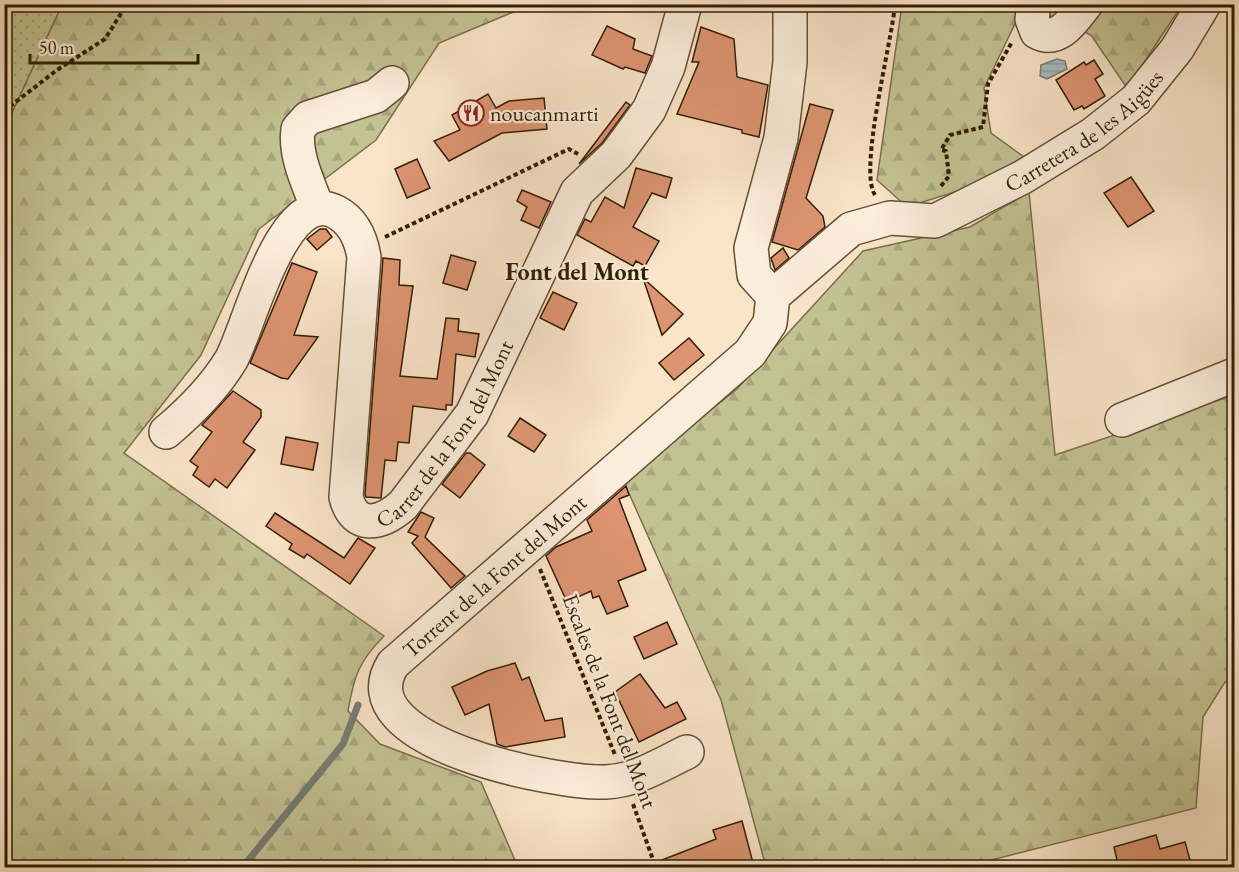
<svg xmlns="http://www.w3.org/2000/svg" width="1239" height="872" font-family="'EB Garamond',serif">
	<defs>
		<pattern id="green-dots" width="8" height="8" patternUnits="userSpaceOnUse" patternTransform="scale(1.5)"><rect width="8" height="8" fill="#c3c293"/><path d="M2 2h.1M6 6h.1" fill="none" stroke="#a8a67d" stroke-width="1.8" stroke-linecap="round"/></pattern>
		<pattern id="forest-firs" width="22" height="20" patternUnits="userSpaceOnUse" patternTransform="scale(1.5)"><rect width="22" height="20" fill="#c3c293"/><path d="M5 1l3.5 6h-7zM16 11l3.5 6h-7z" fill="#a8a67d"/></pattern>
		<pattern id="water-rules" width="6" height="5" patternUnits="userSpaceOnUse" patternTransform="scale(1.5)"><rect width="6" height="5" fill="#a1bcbe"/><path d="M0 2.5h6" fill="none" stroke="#8ba1a2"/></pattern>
	</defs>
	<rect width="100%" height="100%" fill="#f9e4c8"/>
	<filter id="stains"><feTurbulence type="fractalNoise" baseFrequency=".00333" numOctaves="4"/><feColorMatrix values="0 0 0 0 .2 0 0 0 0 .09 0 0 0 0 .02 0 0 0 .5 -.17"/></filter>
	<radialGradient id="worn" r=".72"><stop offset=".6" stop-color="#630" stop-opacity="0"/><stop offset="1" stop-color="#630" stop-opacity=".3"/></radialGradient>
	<polygon fill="url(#green-dots)" stroke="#7a704a" stroke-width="1.5" points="5,5 62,5 5,128"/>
	<g fill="url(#forest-firs)" stroke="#7a704a" stroke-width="1.5">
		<path d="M62 5H530L439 43 376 140 259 229 201 355 124 453 384 636C359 661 354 676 348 711L380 744 481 782 518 867 5 868V128Z"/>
		<polygon points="902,5 1024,5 984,88 991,133 1024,157 996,179 907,207 877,180"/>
		<polygon points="1027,5 1182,5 1127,88 1091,35"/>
		<polygon points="1029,192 1055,455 1234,395 1234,683 1225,682 1203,717 1196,808 964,867 766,867 721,700 623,480 737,389 863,251 970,227"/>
	</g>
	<polygon fill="url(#water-rules)" stroke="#747d73" stroke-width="1.5" points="1057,59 1065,61 1067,69 1047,79 1040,76 1041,65"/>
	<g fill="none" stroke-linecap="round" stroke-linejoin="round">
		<polyline stroke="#747d73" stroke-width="7" points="242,868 343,744 358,705"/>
	</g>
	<g fill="#dd9471" stroke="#311e02" stroke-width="1.5">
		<polygon points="607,26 635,39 633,49 652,56 645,73 625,67 623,69 592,55"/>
		<polygon points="701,27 734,39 737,77 768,85 759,137 742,133 742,130 677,114 699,62 692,62"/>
		<polygon points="1094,60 1103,74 1095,79 1105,96 1084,109 1082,106 1074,110 1056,80 1084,62 1086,65"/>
		<polygon points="488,94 496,108 509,101 544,98 547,129 502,133 449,161 434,141 460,130 452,115"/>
		<polygon points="626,102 630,105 602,143 579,164"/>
		<polygon points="810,104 833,110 806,198 823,216 825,227 798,250 772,242"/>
		<polygon points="417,159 430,188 407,198 395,169"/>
		<polygon points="636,168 672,178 666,198 652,193 633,227 659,241 645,266 636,261 633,266 577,235 585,219 591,222 605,197 624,208"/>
		<polygon points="1131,177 1154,211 1128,227 1104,193"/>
		<polygon points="522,190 551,202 539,228 521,220 527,207 517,201"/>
		<polygon points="320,229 326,229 332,237 317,250 307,239"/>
		<polygon points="783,248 789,258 775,270 771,258"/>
		<polygon points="451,255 476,262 467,290 443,283"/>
		<polygon points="383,258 400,260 399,285 413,286 400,376 437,379 446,318 459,319 458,331 479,334 475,357 456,354 452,405 446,405 446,410 413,406 409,443 398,442 396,461 385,460 381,498 366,497 365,494"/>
		<polygon points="292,263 317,272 294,335 318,337 288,379 281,378 250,363"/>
		<polygon points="643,278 683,314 662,335"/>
		<polygon points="553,292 577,303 564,330 540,318"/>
		<polygon points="689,338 704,355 674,380 659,363"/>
		<polygon points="233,391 261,410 261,417 243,442 255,450 227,488 215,479 209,487 193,475 198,467 190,461 212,432 202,425"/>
		<polygon points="520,418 546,435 534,452 508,436"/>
		<polygon points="286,437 318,443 313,470 281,464"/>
		<polygon points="466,453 470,453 485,465 460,498 442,484"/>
		<polygon points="626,486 629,495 619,499 646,570 618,581 628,606 607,614 599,596 593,598 591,591 567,602 546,556 556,547 592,531 587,520"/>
		<polygon points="421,512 434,518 425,537 465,576 451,588 412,543 418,536 408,532"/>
		<polygon points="275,513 344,558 358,538 375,548 350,584 307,554 304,558 289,549 292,544 266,526"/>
		<polygon points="667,622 677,644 644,659 634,637"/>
		<polygon points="515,663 522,680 529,677 545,721 562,718 565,737 505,747 497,744 489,704 465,715 452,687 487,671"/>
		<polygon points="640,674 665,708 677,702 686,719 639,742 615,692"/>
		<polygon points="742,821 753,863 738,867 644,867 716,839 713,830"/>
		<polygon points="1156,835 1160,849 1185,842 1192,867 1113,867 1112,862 1117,860 1114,847"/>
	</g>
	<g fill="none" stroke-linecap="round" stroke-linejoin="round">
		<g stroke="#635034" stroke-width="36">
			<g id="minor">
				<path d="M1034 4 1032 19 1037 32C1059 44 1074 19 1086 4"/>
				<path d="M318 209C309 185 294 155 298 129L308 118 376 96 392 83"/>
				<polyline points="773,296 754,275 751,248 781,138 790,62 790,4"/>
				<polyline points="1122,420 1234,375"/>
				<path id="s1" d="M166 432C191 411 214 388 231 360 249 329 282 184 336 212 353 221 361 239 364 257L346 497C355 532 383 523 403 505L472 414 577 192 616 155 649 110 668 67 685 4"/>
				<path id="s2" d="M687 752C662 764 635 781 606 782 558 784 343 743 393 664L750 353 770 323 773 296 851 229 890 218 935 221 1023 177 1093 134 1136 100 1177 49 1204 4"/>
			</g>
		</g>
		<g stroke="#311e02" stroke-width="4" stroke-dasharray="4.5 3" stroke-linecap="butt">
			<polyline points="4,111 57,70 105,39 127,4"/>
			<polyline points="941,186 949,176 946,151 941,150 950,135 983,127 988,84 1012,42"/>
			<path d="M875 195C858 170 892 42 895 4"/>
			<polyline points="385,237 569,149 578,154"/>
			<polyline points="540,569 615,755"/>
			<polyline points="633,804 656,868"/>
		</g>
		<use href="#minor" stroke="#fbeddb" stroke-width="33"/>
	</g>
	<defs>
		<g id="restaurant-ring" transform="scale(1.35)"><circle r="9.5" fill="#fbeddb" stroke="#8f2418" stroke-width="1.5"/><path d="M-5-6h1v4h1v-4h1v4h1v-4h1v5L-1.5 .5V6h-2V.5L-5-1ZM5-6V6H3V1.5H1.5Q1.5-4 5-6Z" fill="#8f2418"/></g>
	</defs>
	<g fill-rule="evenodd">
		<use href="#restaurant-ring" x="471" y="113"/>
	</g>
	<g text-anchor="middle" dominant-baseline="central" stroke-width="4.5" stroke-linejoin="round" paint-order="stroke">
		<g font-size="22" fill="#311e02" stroke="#fbeddb" text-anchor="start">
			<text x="490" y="113">noucanmarti</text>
		</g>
		<g font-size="22" fill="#311e02" stroke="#fbeddb">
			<text stroke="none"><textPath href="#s2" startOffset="1266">Carretera de les Aigües</textPath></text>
			<text stroke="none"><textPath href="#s1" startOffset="747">Carrer de la Font del Mont</textPath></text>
			<text stroke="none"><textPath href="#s2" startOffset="500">Torrent de la Font del Mont</textPath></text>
			<text transform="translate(610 701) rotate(69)">Escales de la Font del Mont</text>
		</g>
		<g font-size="24" font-weight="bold" fill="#311e02" stroke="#fbeddb">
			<text x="577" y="271">Font del Mont</text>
		</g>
	</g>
	<rect width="1239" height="872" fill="none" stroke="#f9e4c8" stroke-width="24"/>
	<rect x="6" y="6" width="1227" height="860" fill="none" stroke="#311e02" stroke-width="3"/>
	<rect x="12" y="12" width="1215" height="848" fill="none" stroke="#311e02" stroke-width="1.5"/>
	<path d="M30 54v9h168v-9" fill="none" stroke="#311e02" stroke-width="3"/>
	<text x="39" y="54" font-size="18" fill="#311e02" stroke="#fbeddb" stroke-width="4.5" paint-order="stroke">50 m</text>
	<rect width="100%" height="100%" filter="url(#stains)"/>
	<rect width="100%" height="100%" fill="url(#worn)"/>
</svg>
